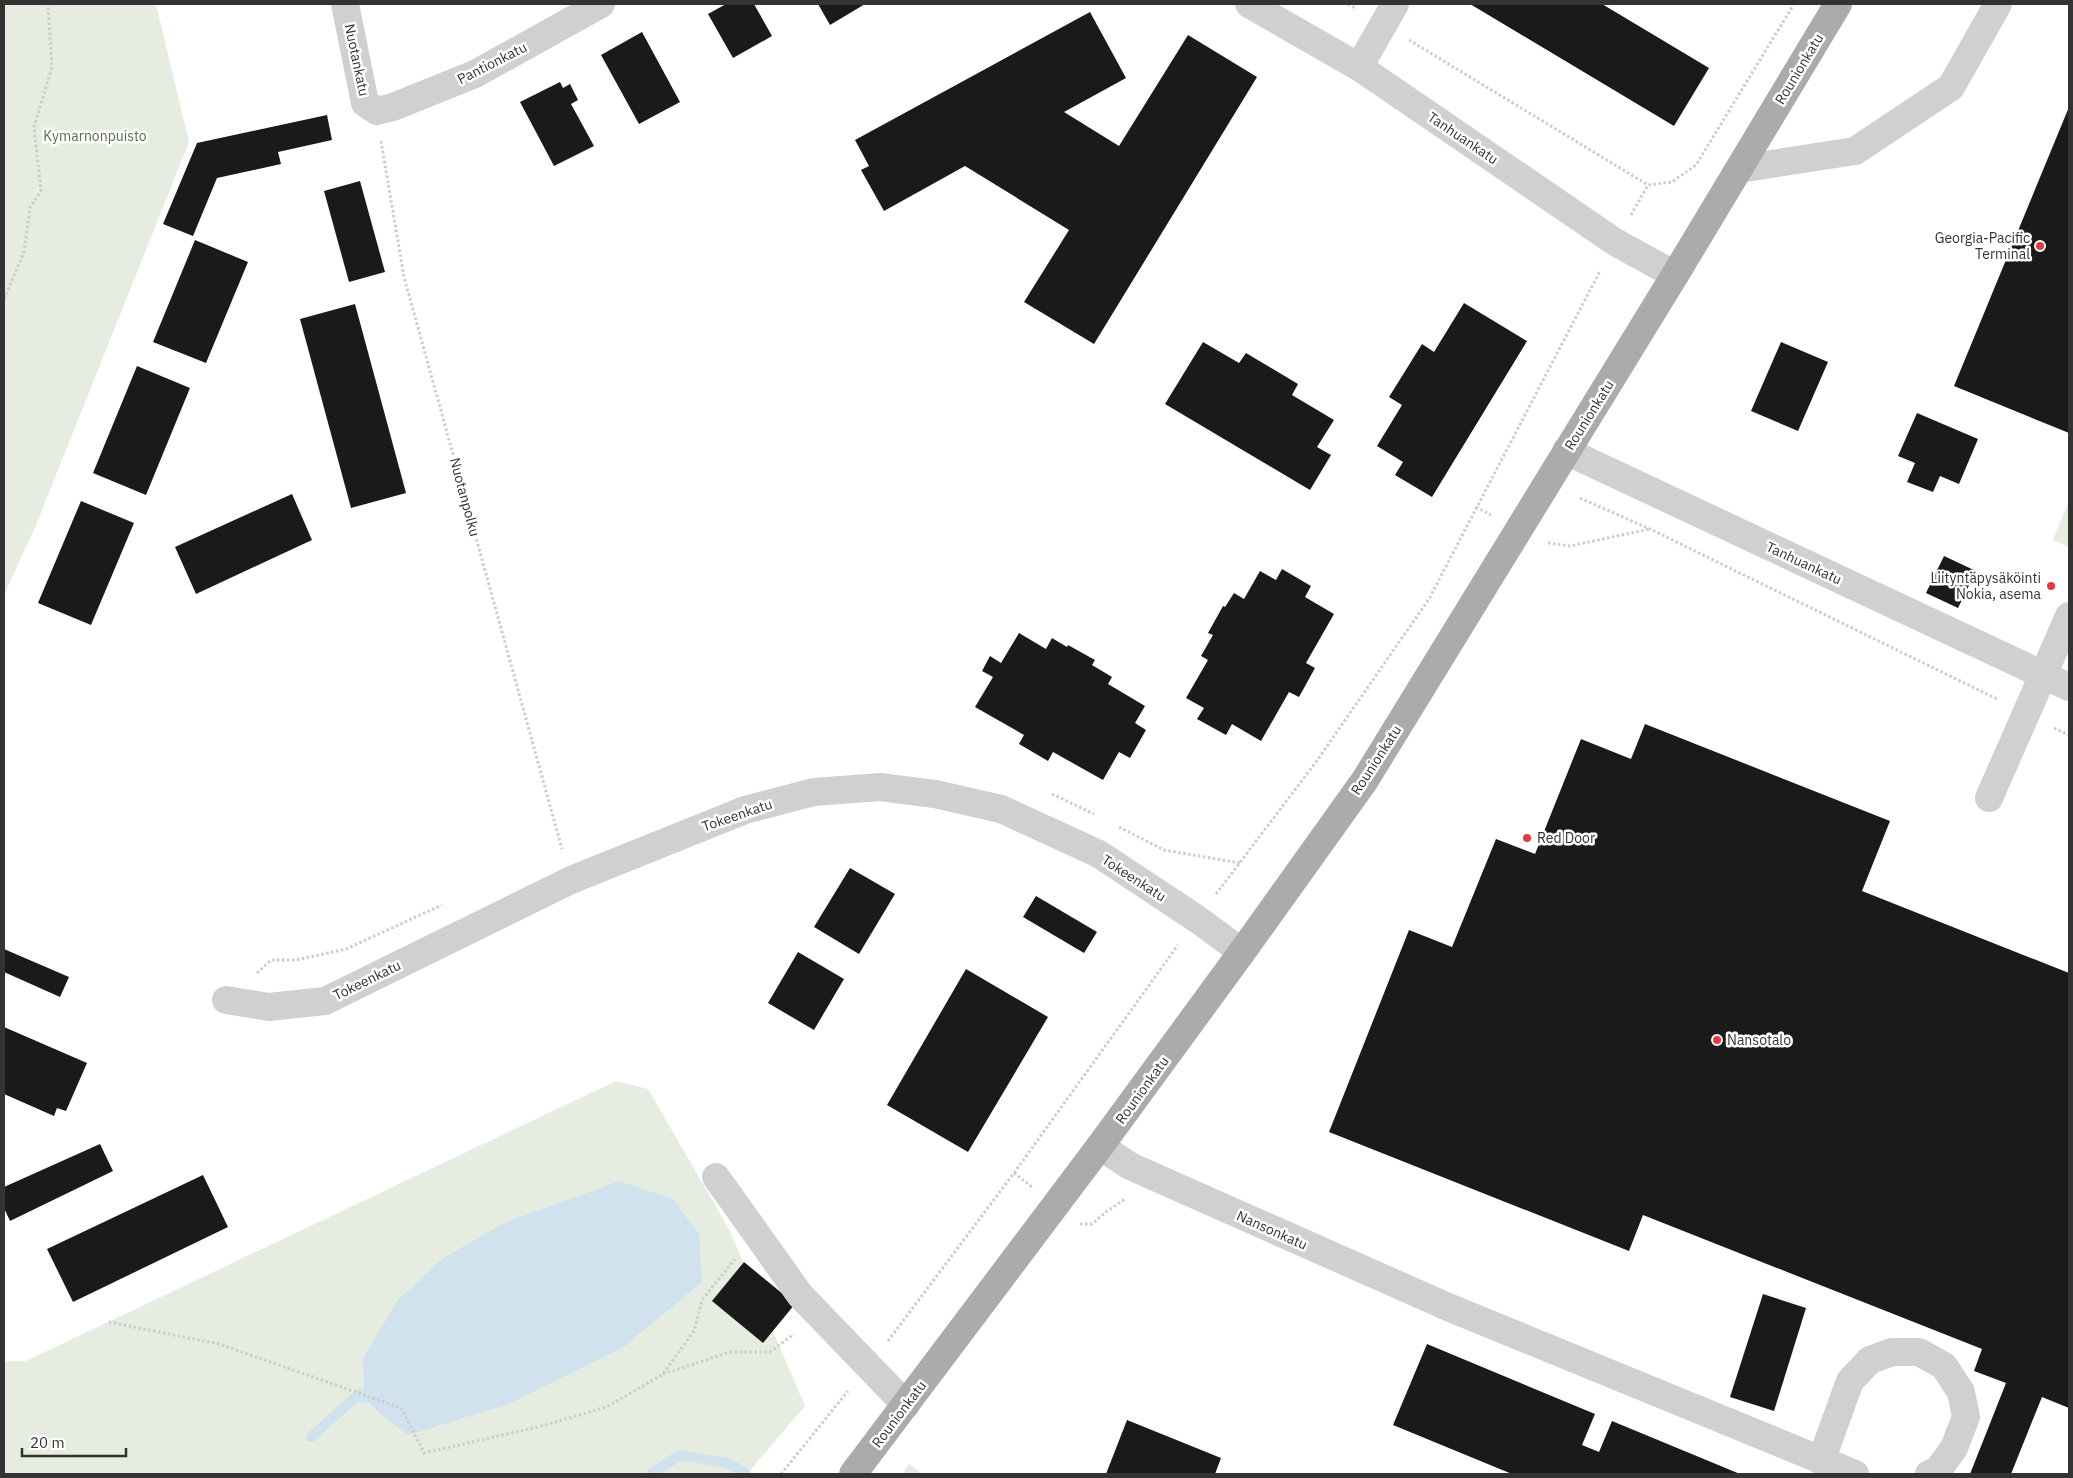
<svg xmlns="http://www.w3.org/2000/svg" width="2073" height="1478" font-family="'IBM Plex Sans',sans-serif">
	<rect width="100%" height="100%" fill="#fff"/>
	<g fill="#e6ecdf" fill-rule="evenodd">
		<polygon points="4,4 156,4 189,142 36,525 4,595"/>
		<polygon points="2069,501 2069,547 2053,540"/>
		<path d="M616 1081 648 1089 729 1229 805 1406 747 1474H4V1361H26ZM619 1181 443 1258 505 1222Z"/>
		<polygon points="909,1464 923,1474 902,1474"/>
	</g>
	<polygon fill="#cfe2ee" points="619,1181 673,1199 699,1234 702,1282 622,1348 509,1404 408,1435 391,1423 364,1398 363,1359 397,1301 443,1258 505,1222"/>
	<g fill="none" stroke-linecap="round" stroke-linejoin="round">
		<g stroke="#cfe2ee" stroke-width="10">
			<polyline points="311,1437 359,1394 364,1398"/>
			<polyline points="651,1474 680,1455 728,1463 746,1474"/>
		</g>
	</g>
	<g fill="#1a1a1a">
		<polygon points="726,4 754,4 772,36 733,58 708,14"/>
		<polygon points="818,4 865,4 830,25"/>
		<polygon points="1470,4 1602,4 1709,68 1674,126"/>
		<polygon points="1090,12 1126,78 1064,112 1119,146 1188,35 1257,77 1094,344 1024,302 1069,230 965,166 884,211 861,170 869,166 855,140"/>
		<polygon points="642,32 680,102 639,124 601,55"/>
		<polygon points="560,82 563,88 570,84 578,100 571,104 594,146 554,166 520,102"/>
		<polygon points="2069,107 2069,433 1954,386"/>
		<polygon points="327,115 332,140 278,152 281,164 217,178 193,236 163,224 197,143"/>
		<polygon points="360,181 385,272 349,282 324,191"/>
		<polygon points="195,240 248,262 206,363 153,342"/>
		<polygon points="1464,303 1527,341 1432,497 1395,475 1403,462 1377,446 1402,405 1389,397 1422,344 1434,352"/>
		<polygon points="355,304 406,493 351,508 300,319"/>
		<polygon points="1203,342 1239,363 1246,353 1298,384 1292,395 1334,420 1317,447 1331,455 1310,490 1165,404"/>
		<polygon points="1781,342 1828,362 1798,431 1751,411"/>
		<polygon points="137,366 190,388 146,495 93,473"/>
		<polygon points="1917,413 1978,439 1959,484 1940,476 1933,492 1907,482 1915,463 1898,456"/>
		<polygon points="292,494 312,540 196,594 175,547"/>
		<polygon points="81,501 134,523 91,625 38,603"/>
		<polygon points="1944,556 1976,571 1958,608 1926,593"/>
		<polygon points="1282,569 1311,586 1305,597 1334,614 1306,663 1315,668 1299,697 1289,692 1261,741 1232,724 1226,735 1197,719 1204,708 1186,698 1208,660 1201,656 1213,635 1208,633 1223,606 1225,607 1234,593 1244,599 1260,571 1276,580"/>
		<polygon points="1019,633 1046,649 1052,638 1067,647 1068,645 1095,660 1092,665 1112,677 1108,684 1145,706 1135,723 1146,730 1130,758 1119,752 1103,780 1053,752 1048,761 1019,744 1024,735 975,707 993,677 982,671 990,656 1001,663"/>
		<polygon points="1645,724 1890,821 1862,891 2069,973 2069,1408 2042,1397 2011,1474 1970,1474 2006,1383 1974,1371 1982,1349 1643,1215 1629,1251 1329,1132 1409,930 1452,947 1496,839 1535,854 1581,739 1631,759"/>
		<polygon points="850,868 895,894 859,954 814,927"/>
		<polygon points="1036,896 1097,932 1084,953 1023,917"/>
		<polygon points="4,949 69,977 60,997 4,972"/>
		<polygon points="798,952 844,979 814,1030 768,1003"/>
		<polygon points="966,969 1048,1017 968,1152 887,1105"/>
		<polygon points="4,1027 87,1063 66,1111 57,1108 54,1116 4,1094"/>
		<polygon points="100,1144 113,1171 10,1221 4,1208 4,1187"/>
		<polygon points="203,1175 228,1227 73,1302 47,1249"/>
		<polygon points="744,1262 795,1304 763,1343 712,1301"/>
		<polygon points="1763,1294 1806,1308 1774,1411 1730,1397"/>
		<polygon points="1427,1344 1595,1414 1582,1445 1599,1452 1612,1421 1740,1474 1512,1474 1393,1425"/>
		<polygon points="1127,1420 1221,1458 1215,1474 1106,1474"/>
	</g>
	<g fill="none" stroke-linecap="round" stroke-linejoin="round">
		<g stroke="#cdcdcd" stroke-width="3" stroke-dasharray="2.5 2.5" stroke-linecap="butt">
			<polyline points="1348,4 1357,9"/>
			<polyline points="1409,40 1648,185"/>
			<polyline points="381,141 404,277 562,849"/>
			<polyline points="1631,215 1648,185 1672,182 1696,165 1794,4"/>
			<polyline points="4,299 24,252 30,207 41,191 34,127 52,67 48,4"/>
			<polyline points="1580,498 1650,529 1997,699"/>
			<polyline points="1476,507 1491,515"/>
			<polyline points="1548,543 1570,546 1650,529"/>
			<polyline points="2054,728 2069,735"/>
			<polyline points="1052,794 1094,814"/>
			<polyline points="1119,827 1164,850 1240,863"/>
			<polyline points="1216,894 1316,762 1429,599 1600,271"/>
			<polyline points="257,973 271,960 296,960 346,949 442,905"/>
			<polyline points="1014,1173 1032,1187"/>
			<polyline points="1080,1224 1092,1224 1106,1212 1125,1199"/>
			<polyline points="109,1322 219,1344 401,1408 424,1453 542,1426 606,1407 662,1375 694,1331 702,1300 735,1259"/>
			<polyline points="888,1341 1014,1173 1178,945"/>
			<polyline points="663,1374 730,1352 770,1352 794,1334"/>
			<polyline points="781,1474 848,1391"/>
		</g>
		<g stroke="#d0d0d0" stroke-width="28">
			<polyline points="345,4 365,103 377,111 393,107 475,74 601,4"/>
			<polyline points="1249,4 1359,67 1615,242 1675,275"/>
			<polyline points="1359,67 1395,4"/>
			<polyline points="1739,169 1855,151 1951,87 1998,4"/>
			<polyline points="1566,451 2069,687"/>
			<polyline points="1989,798 2069,616"/>
			<polyline points="226,1000 269,1007 325,1001 571,880 745,810 814,792 880,787 935,794 1001,809 1099,854 1197,919 1242,952"/>
			<polyline points="1100,1146 1130,1166 1448,1307 1855,1474"/>
			<polyline points="716,1177 800,1295 906,1405"/>
			<polyline points="1821,1461 1850,1381 1870,1360 1892,1352 1919,1352 1944,1366 1961,1392 1966,1417 1954,1448 1938,1470 1929,1474"/>
		</g>
		<polyline stroke="#ababab" stroke-width="28" points="853,1474 1100,1146 1242,952 1365,780 1675,275 1838,4"/>
	</g>
	<g fill="#e63946" stroke="#fff" stroke-width="2">
		<circle cx="2040" cy="246" r="5"/>
		<circle cx="2051" cy="586" r="5"/>
		<circle cx="1527" cy="838" r="5"/>
		<circle cx="1717" cy="1040" r="5"/>
	</g>
	<g text-anchor="middle" dominant-baseline="central" stroke-width="5" stroke-linejoin="round" paint-order="stroke">
		<g font-size="14" fill="#333" stroke="#fff">
			<text transform="translate(357 60) rotate(78)">Nuotankatu</text>
			<text transform="translate(492 63) rotate(-27)">Pantionkatu</text>
			<text transform="translate(1799 69) rotate(-59)">Rounionkatu</text>
			<text transform="translate(1463 138) rotate(34)">Tanhuankatu</text>
			<text transform="translate(1589 415) rotate(-58)">Rounionkatu</text>
			<text transform="translate(465 497) rotate(75)">Nuotanpolku</text>
			<text transform="translate(1804 563) rotate(25)">Tanhuankatu</text>
			<text transform="translate(1376 760) rotate(-57)">Rounionkatu</text>
			<text transform="translate(737 815) rotate(-19)">Tokeenkatu</text>
			<text transform="translate(1134 878) rotate(33)">Tokeenkatu</text>
			<text transform="translate(367 980) rotate(-26)">Tokeenkatu</text>
			<text transform="translate(1142 1090) rotate(-54)">Rounionkatu</text>
			<text transform="translate(1272 1230) rotate(24)">Nansonkatu</text>
			<text transform="translate(899 1414) rotate(-53)">Rounionkatu</text>
		</g>
		<g font-size="14" fill="#56703f" stroke="#fff">
			<text x="95" y="136">Kymarnonpuisto</text>
		</g>
		<g font-size="14" fill="#333" stroke="#fff" text-anchor="end">
			<text x="2030" y="238">Georgia-Pacific<tspan x="2030" dy="16">Terminal</tspan></text>
			<text x="2041" y="578">Liityntäpysäköinti<tspan x="2041" dy="16">Nokia, asema</tspan></text>
			<text x="1537" y="838" text-anchor="start">Red Door</text>
			<text x="1727" y="1040" text-anchor="start">Nansotalo</text>
		</g>
	</g>
	<rect width="2073" height="1478" fill="none" stroke="#333333" stroke-width="10"/>
	<path d="M22 1448v8h104v-8" fill="none" stroke="#333333" stroke-width="2.5"/>
	<text x="30" y="1448" font-size="15" fill="#333333" stroke="#ffffff" stroke-width="4" paint-order="stroke">20 m</text>
</svg>
